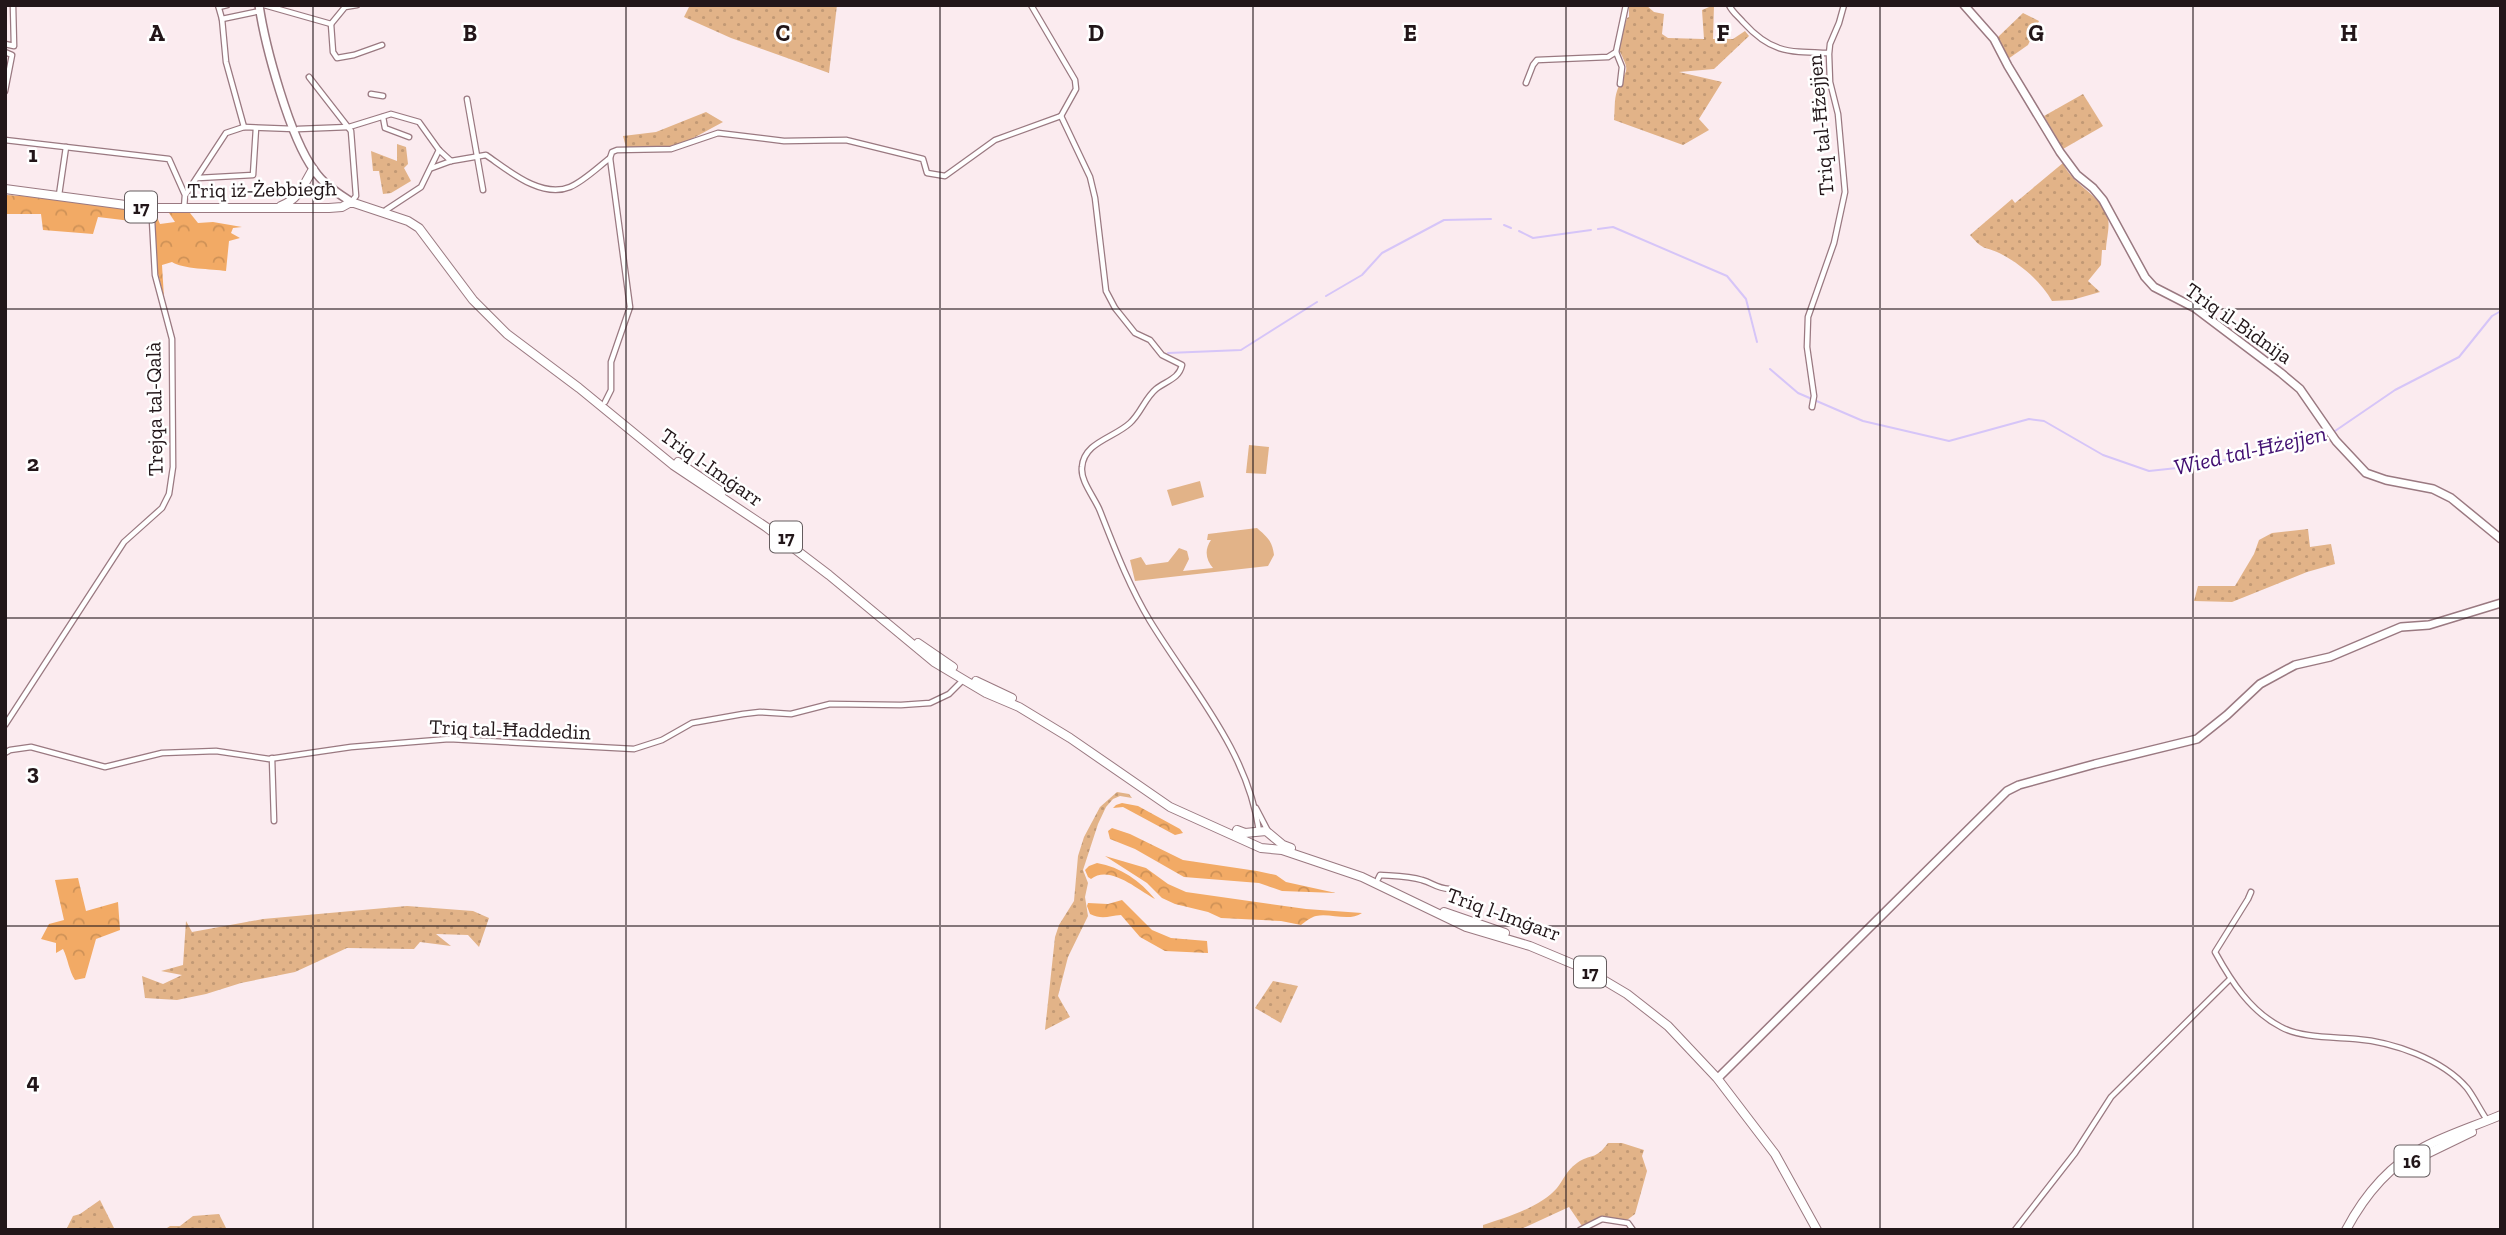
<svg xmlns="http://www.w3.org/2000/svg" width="2506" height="1235" font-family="'Zilla Slab',serif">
	<defs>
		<pattern id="grass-dots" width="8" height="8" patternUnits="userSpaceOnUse" patternTransform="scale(1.75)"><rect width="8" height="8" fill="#e2b388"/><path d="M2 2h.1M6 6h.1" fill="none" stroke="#c29975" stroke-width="1.8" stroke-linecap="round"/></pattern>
		<pattern id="forest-crowns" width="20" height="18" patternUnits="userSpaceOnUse" patternTransform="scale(1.75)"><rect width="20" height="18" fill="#f2aa65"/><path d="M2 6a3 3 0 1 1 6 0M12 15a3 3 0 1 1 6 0" fill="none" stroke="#cf9257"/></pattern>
	</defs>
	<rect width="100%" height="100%" fill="#fbebef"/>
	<g fill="url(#grass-dots)">
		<polygon points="690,5 837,5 829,73 731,38 684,17"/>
		<path d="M1629 5H1646L1654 12 1664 14 1662 34 1668 38 1704 39 1702 10 1714 5 1713 39H1733L1745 31 1749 36 1714 69 1679 72 1722 82 1699 119 1709 130 1683 145 1614 120C1615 111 1614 99 1617 91 1626 66 1632 76 1618 48L1627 18 1629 17Z"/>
		<polygon points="2023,13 2039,21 2028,45 2008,59 1997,38"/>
		<polygon points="2083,94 2103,126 2063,149 2044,116"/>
		<polygon points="706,112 723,122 675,148 626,147 623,136 656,132"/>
		<polygon points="397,144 406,147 408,164 404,168 411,181 391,193 383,194 379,171 373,171 371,151 397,161"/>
		<path d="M2063 163C2072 185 2099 193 2107 216 2111 224 2106 240 2106 250H2102L2101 265 2088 281 2100 292 2072 300 2052 301C2042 283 2022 265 2003 255 1985 245 1985 253 1970 235L2012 199 2015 203Z"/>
		<polygon points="2308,529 2310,547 2331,544 2335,564 2307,572 2232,602 2194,601 2198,586 2235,586 2254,554 2259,540 2272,533"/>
		<polygon points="1117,792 1129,794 1132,798 1120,796 1113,799 1106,807 1098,824 1083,870 1088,883 1085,897 1088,916 1068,957 1058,996 1070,1017 1045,1030 1055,937 1059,925 1074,901 1078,856 1084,837 1100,807"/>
		<polygon points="407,906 473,911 489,918 479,947 468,935 436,934 451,946 420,942 414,949 347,948 295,972 241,983 206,994 177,1000 145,998 142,976 163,984 182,975 161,971 183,965 186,921 192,932 263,919"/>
		<polygon points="1273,981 1298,986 1281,1023 1255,1008"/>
		<path d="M1608 1143H1622L1644 1150 1642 1156 1647 1171 1635 1214 1627 1220 1600 1217 1582 1226 1569 1207 1519 1230H1483V1225C1505 1218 1541 1207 1557 1188 1564 1179 1566 1171 1577 1163 1591 1153 1595 1161 1608 1143Z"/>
		<polygon points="100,1200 115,1230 66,1230 73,1216 80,1214"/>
		<polygon points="219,1214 227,1230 164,1230 170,1226 180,1226 193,1216"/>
	</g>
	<g fill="url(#forest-crowns)">
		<polygon points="5,195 23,196 127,209 131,214 131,221 98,217 93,234 43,230 41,214 5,214"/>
		<path d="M169 213H190L198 223 213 222 242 227 233 228 231 233 240 238 229 241 226 271C212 269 182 269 172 262L162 265 164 298 156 265 154 222 157 217 160 224 175 222Z"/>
		<polygon points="1122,803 1138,806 1180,829 1183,833 1175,835 1123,807 1113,808 1116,805"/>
		<polygon points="1112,828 1130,834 1183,860 1257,871 1276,875 1286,882 1336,893 1282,891 1259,883 1184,877 1135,849 1110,839 1108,831"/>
		<path d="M1105 856 1146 868 1168 884 1186 892 1306 909 1362 913C1349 922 1331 913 1316 916 1311 917 1305 922 1301 925L1281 921 1221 918 1208 912 1175 904 1162 898 1147 883Z"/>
		<path d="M1097 863C1121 867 1140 881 1155 899 1139 891 1110 864 1091 879L1088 877 1085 870 1089 866Z"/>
		<path d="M78 878 86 911 118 902 120 930 96 939 85 978 75 980C69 971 68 959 63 949L56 953V943L41 939 49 924 64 920 55 880Z"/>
		<path d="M1122 900 1152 930 1171 938 1207 941 1208 953 1165 951 1140 937 1121 915C1109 916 1102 920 1090 914L1087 906 1088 903 1108 904Z"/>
	</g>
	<g fill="#e2b388">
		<polygon points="1249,445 1269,447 1266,474 1246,473"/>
		<polygon points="1200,481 1204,497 1172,506 1167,490"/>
		<path d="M1257 528C1267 537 1272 540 1274 555L1268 566 1135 581 1130 560 1141 557 1146 565 1168 562 1179 548 1187 551 1189 559 1183 571 1213 568C1206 560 1204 550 1211 540H1207L1208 534Z"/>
	</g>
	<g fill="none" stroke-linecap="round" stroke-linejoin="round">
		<g stroke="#d6c5f8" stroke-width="2">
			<polyline points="1504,225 1511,228"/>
			<polyline points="1598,229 1613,227 1727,276 1746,299 1757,342"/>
			<polyline points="1519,231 1533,238 1591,230"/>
			<polyline points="1326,296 1362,275 1382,253 1444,220 1491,219"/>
			<polyline points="1168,353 1241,350 1317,302"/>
			<polyline points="1770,369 1798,393 1863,421 1949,441 2029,419 2044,421 2103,455 2149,471 2205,465 2327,435"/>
			<polyline points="2335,431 2395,390 2459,357 2492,316 2501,311"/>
		</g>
		<g stroke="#9a7981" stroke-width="7">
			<g id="street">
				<polyline points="218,5 222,19 226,62 244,127"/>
				<polyline points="264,5 331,24 345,7 357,5"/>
				<polyline points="1031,5 1075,80 1076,89 1061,116"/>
				<path d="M1729 5C1732 12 1738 16 1743 22 1771 53 1788 52 1828 53"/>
				<polyline points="219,7 227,5"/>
				<polyline points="222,19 260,11"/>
				<polyline points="331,24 333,52 337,58 354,55 382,45"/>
				<polyline points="5,44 14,46 13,5"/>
				<polyline points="5,52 12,55 5,91"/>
				<polyline points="309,77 351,131 356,196 351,202"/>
				<polyline points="1526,83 1533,65 1537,60 1608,57 1616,52"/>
				<polyline points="1620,84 1622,67 1616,52 1626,5"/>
				<polyline points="371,94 383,96"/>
				<polyline points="467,99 483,190"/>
				<path d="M1061 116 1090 177 1095 198 1106 291 1115 308 1135 333 1150 340 1162 355 1182 365C1179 379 1166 381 1156 389 1145 398 1141 413 1130 423 1114 438 1084 442 1082 467 1080 481 1095 498 1100 511 1115 549 1129 586 1150 621 1191 688 1248 751 1259 831"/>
				<polyline points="383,117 385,128 409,137"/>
				<polyline points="298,129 349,127 391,114 419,122 439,150 451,161"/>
				<polyline points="5,140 169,159 185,195 184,208"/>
				<path d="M432 168 451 161 486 155C508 170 541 199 570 187 584 181 598 167 610 158L612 152 617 150 671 149 718 133 784 141 846 140 923 159 927 173 945 176 995 140 1061 116"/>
				<polyline points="198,178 253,175 256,128"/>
				<polyline points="186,194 226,133 244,127 294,129"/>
				<polyline points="59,195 66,147"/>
				<polyline points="386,210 421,187 439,150"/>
				<polyline points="605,402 611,390 611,362 630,307 610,158"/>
				<polyline points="1812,407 1814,396 1807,347 1808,317 1834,243 1845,192 1838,114 1830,82 1829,54 1830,44 1839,23 1844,5"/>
				<polyline points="5,725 124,542 162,508 169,494 173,467 172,339 155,275 152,220 149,209"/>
				<polyline points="5,753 10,750 31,747 105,767 162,753 216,751 269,759 351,747 449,739 634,749 662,740 692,723 743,714 760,712 791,714 830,704 901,705 930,703 949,694 963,680"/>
				<polyline points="272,758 274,821"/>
				<polyline points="1256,808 1268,831"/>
				<path d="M1378 879 1380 875C1394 876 1409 876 1422 880 1433 883 1436 888 1449 889"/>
				<path d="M2251 892 2248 899 2215 952C2231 981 2250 1011 2281 1027 2301 1038 2333 1037 2356 1039 2393 1042 2442 1059 2467 1088 2474 1097 2480 1110 2487 1120"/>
				<polyline points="1580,1230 1602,1219 1628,1223 1633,1230"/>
				<polyline points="2015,1230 2075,1153 2111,1097 2230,979"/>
			</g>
		</g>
		<g stroke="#9a7981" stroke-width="10">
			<g id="secondary">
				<path d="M259 5C265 46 290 138 314 170 323 184 338 193 351 202"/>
				<polyline points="1964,5 1994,39 2008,66 2060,152 2077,175 2093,188 2103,200 2145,277 2154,287 2195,308 2281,373 2300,389 2336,441 2366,473 2386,480 2433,489 2451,498 2501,539"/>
				<polyline points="1720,1076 2007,791 2019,785 2095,764 2197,739 2227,715 2260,684 2295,665 2330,657 2401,627 2429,625 2501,603"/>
			</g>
		</g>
		<g stroke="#9a7981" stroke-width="10">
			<g id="primary">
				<polyline points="5,189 148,208 329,208 342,207 351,202 408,221 419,228 473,300 507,334 579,388 673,465 766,527 829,575 934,662 986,693 1019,707 1070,738 1170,807 1261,848 1282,850 1362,877 1466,927 1530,946 1585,969 1627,994 1668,1026 1717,1078 1775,1154 1817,1230"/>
				<path d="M281 206C299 199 304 184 313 169"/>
				<polyline points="678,462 722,492"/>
				<polyline points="918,643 953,667"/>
				<polyline points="976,681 1012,698"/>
				<polyline points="1237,830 1245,833 1266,831 1283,845 1291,848"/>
				<polyline points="1444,912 1505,933"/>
				<polyline points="2408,1163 2472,1132"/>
				<path d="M2346 1230C2364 1196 2390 1165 2424 1147 2449 1134 2475 1126 2501 1115"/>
			</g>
		</g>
		<use href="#street" stroke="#fff" stroke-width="4.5"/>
		<use href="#secondary" stroke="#fff" stroke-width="7"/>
		<use href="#primary" stroke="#fff" stroke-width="8"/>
	</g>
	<path fill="none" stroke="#221619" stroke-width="2" stroke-opacity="0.55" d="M313 5V1230M626 5V1230M940 5V1230M1253 5V1230M1566 5V1230M1880 5V1230M2193 5V1230M5 309H2501M5 618H2501M5 926H2501"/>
	<g text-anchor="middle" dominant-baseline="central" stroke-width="5" stroke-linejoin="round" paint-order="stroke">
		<g fill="#fff" stroke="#645c5e" stroke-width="2">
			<rect x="125" y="191.5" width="32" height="31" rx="5"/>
			<rect x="770" y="521.5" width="32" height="31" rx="5"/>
			<rect x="1574" y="956.5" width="32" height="31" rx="5"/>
			<rect x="2394.5" y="1145.5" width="35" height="31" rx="5"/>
		</g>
		<g font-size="19" font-weight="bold" fill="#221619">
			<text x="141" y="207">17</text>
			<text x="786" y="537">17</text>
			<text x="1590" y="972">17</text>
			<text x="2412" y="1161">16</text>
		</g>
		<g font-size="21" fill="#221619" stroke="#fff">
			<text transform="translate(1820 125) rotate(-95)">Triq tal-Ħżejjen</text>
			<text transform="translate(262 189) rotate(-1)">Triq iż-Żebbiegħ</text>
			<text transform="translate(2239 323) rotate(35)">Triq il-Bidnija</text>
			<text transform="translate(154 409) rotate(-91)">Trejqa tal-Qalà</text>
			<text transform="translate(712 467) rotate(35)">Triq l-Imġarr</text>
			<text transform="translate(510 729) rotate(2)">Triq tal-Ħaddedin</text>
			<text transform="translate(1504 914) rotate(20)">Triq l-Imġarr</text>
		</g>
		<g font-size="23" font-style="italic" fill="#410f71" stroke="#fff">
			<text transform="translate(2250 450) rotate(-13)">Wied tal-Ħżejjen</text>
		</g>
	</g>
	<g font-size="23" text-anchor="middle" font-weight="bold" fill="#221619" stroke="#fff" stroke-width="5" stroke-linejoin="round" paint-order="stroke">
		<text x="157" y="41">A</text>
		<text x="470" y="41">B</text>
		<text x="783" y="41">C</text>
		<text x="1096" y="41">D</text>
		<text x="1410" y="41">E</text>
		<text x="1723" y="41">F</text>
		<text x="2036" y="41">G</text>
		<text x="2349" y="41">H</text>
		<text x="33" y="162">1</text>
		<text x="33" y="471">2</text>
		<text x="33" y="780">3</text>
		<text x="33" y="1089">4</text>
	</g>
	<rect width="2506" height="1235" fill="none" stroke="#221619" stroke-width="14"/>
</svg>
